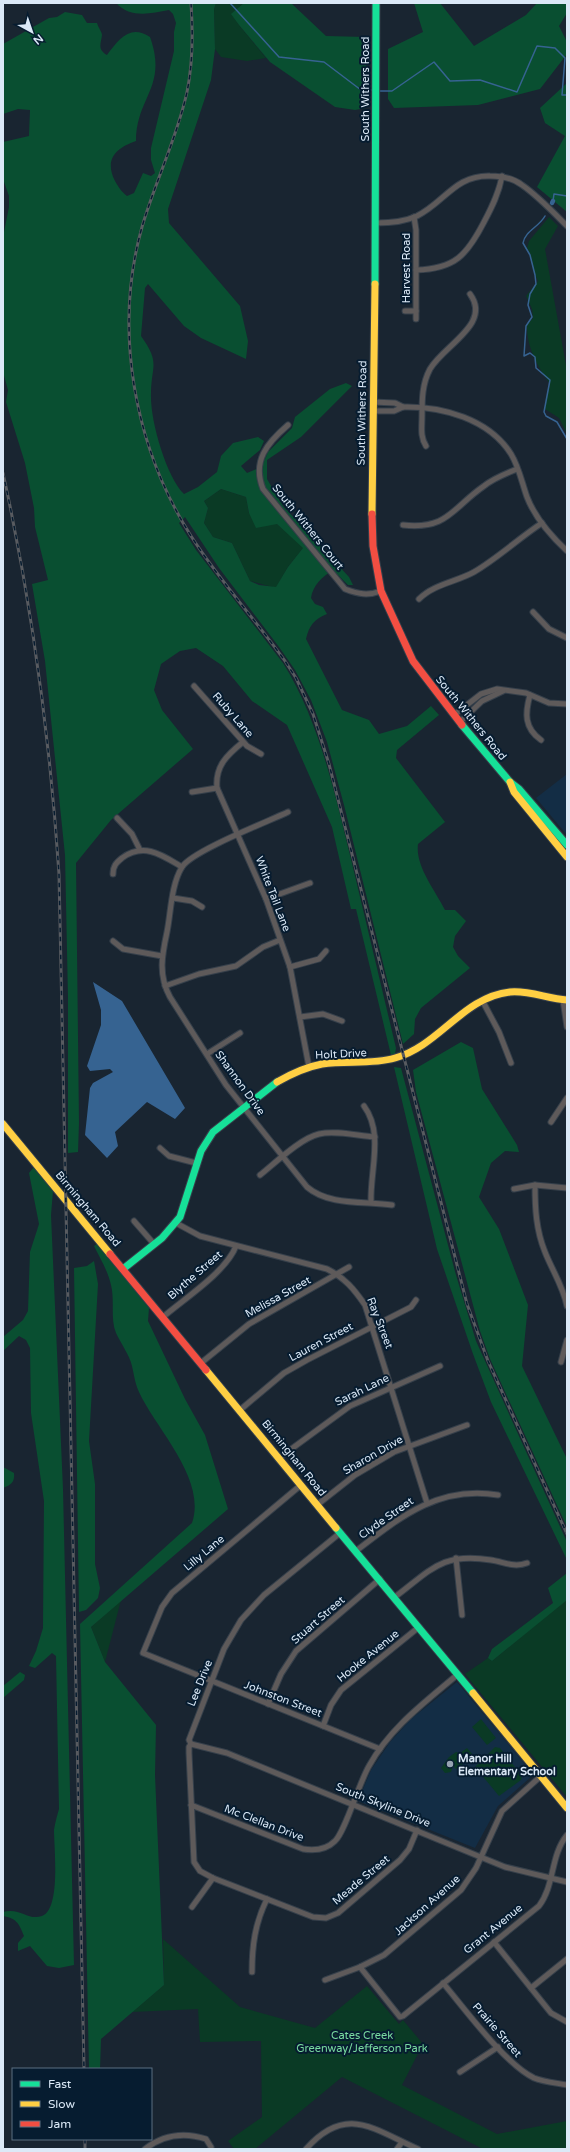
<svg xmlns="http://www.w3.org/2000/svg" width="570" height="2152" font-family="'Varela Round',sans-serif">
	<rect width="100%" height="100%" fill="#192531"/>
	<g fill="#132d45">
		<polygon points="567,774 567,835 536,798"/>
		<polygon points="457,1682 532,1773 532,1776 498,1806 475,1848 358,1801 371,1770 390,1742 411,1719"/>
	</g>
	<g fill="#0a3a25">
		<polygon points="216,3 244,3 232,14 239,25 266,58 247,61 221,57 215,49 214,9"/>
		<path d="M549 217 558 226 545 249 567 371V434L559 418 545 409C544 400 549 393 550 384 538 367 526 347 527 325L533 318 532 309 526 296 538 281C532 269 534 258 527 248L529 241Z"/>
		<polygon points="221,489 246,497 249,513 277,524 304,547 288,567 276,588 250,581 232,543 213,537 204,523 208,508 204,501"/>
		<polygon points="121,1600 105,1662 91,1627"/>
		<polygon points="565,1600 567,1600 567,1797 465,1674 488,1658 492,1661"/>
		<polygon points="481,1719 496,1738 487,1745 472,1727"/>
		<polygon points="495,1747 500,1748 522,1776 521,1780 499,1796 475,1767"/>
		<polygon points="467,1748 474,1756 456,1769 453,1766 451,1772 445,1773 441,1768 449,1757 456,1752 460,1753"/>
		<polygon points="163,1939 240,2007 315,2028 367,1986 399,2024 403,2020 423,2044 402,2085 497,2134 567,2121 567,2149 483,2149 342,2077 255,2149 234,2149 228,2141 262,2117 261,2041 200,2042 198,2009 132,2012 164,1985"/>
	</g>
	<g fill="#094f31" fill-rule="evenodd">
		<path d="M116 3H216L214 9 215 49 211 80 168 209 169 223 240 306 248 341 246 359 201 338 184 326 148 284 145 288 141 336C161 364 151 365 151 394 150 420 166 476 184 494L198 487 217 472 221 456 233 443 258 437 264 441 260 450 241 466 247 473 261 467 268 452 292 428 295 417 330 389 346 383 352 386 301 437 267 460V479L283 506 349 577 353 585H348L333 570C322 577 313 585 311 598L315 604 323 607 327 614C314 619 309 626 306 639L342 710 369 720 379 734 407 726 431 706 439 715 397 750 396 758 445 822 418 844C415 866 435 890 445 910H455L466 921 455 936 453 947 458 956 470 968 421 1008 415 1019 414 1034 403 1044 344 805 327 742 311 700 295 670 279 647 219 568 185 517 179 523 196 550 283 663C319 720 335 794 351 859 366 922 381 985 396 1048L395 1054 391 1055 356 909H351L332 827 287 725 252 701 223 666 196 648 180 651 161 664 154 690 162 710 193 749 111 820 76 863 79 1123 78 1152 68 1153V998L65 855 45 661 32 584 48 580 35 527 34 508 25 463 6 402 8 390 3 372V237L9 207V196L3 179V142L29 136 30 110 18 109 3 114V44L49 18 57 17 65 12 82 15 87 23H97C98 27 102 32 102 35 101 44 97 49 107 55 119 39 130 24 150 37 168 87 136 97 136 141 116 148 104 159 115 181 119 188 121 191 127 196L134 193 143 173 151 176 155 173 151 160V148L174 51V32L176 23 173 14 169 10C149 14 130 18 116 3ZM221 489 246 497 249 513 256 528 277 524 303 548 288 567 276 587 259 585 250 581 232 543 213 537 204 523 208 508 204 501Z"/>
		<polygon points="244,3 291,3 326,36 366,37 366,108 355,110 335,107 270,62 239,25 231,14"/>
		<polygon points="414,3 440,3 474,46 526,15 537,3 567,3 567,13 559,26 567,42 567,54 540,89 478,105 394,108 388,99 388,49 423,32"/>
		<polygon points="567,83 567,212 537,187 565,136 545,123 540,108"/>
		<polygon points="461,1042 473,1048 482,1089 517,1145 519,1152 505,1151 491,1163 479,1197 499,1229 528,1305 522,1366 567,1459 567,1527 490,1359 480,1331 416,1092 413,1070"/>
		<polygon points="394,1067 401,1068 456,1275 476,1341 567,1542 567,1560 491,1402 473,1354 437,1249"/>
		<path d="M34 1167 53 1191 51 1215 63 1489 74 1965 59 1968 47 1966 30 1946 18 1951V1943L24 1936C19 1923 16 1918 3 1916V1912C20 1907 28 1921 42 1916 61 1909 54 1848 54 1830 55 1823 57 1816 59 1809L56 1656 52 1653 35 1668 29 1666 36 1651 43 1628 44 1501 31 1413 30 1348 26 1340 19 1336 3 1351V1337L23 1320 28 1311 30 1252 39 1224 29 1173Z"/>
		<path d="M97 1244 149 1308 148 1321 185 1399 205 1435 228 1509 91 1627 105 1662 156 1725 155 1775 164 1985 101 2039 100 2069H89L80 1624 192 1523C207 1479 156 1429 139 1392 135 1383 134 1375 132 1366 129 1354 121 1344 116 1333 110 1318 115 1301 111 1285 108 1271 100 1258 94 1246Z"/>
		<polygon points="94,1261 98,1284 89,1441 95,1484 95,1564 100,1588 98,1598 86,1610 79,1612 74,1268 87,1266"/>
		<path d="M3 1467 14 1473C15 1482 11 1485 3 1488Z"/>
		<polygon points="567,1573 567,1600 492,1661 488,1658 492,1649 553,1603 548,1588"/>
		<polygon points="20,1672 25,1675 24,1680 3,1698 3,1686"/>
	</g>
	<polygon fill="#366391" points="93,982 122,1001 185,1108 175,1119 147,1102 115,1132 118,1146 107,1158 85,1135 90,1088 93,1083 113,1072 110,1069 90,1071 87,1066 101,1025 101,1010"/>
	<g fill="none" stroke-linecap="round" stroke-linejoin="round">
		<g stroke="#366391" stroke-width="1.5">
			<polyline points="230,3 279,57 324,62 361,90 373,90"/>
			<polyline points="379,91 392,91 434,62 450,81 480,80 517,92 537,46 555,48 565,58 562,95 567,95"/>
			<polyline points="553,201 554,194 567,196"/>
			<path d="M545 216C539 227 525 231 523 243L530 255 535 275 536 284 530 294 528 305 532 317 526 326 524 356 530 353 535 357 536 368 550 380 544 412 546 416 557 422 567 439"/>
		</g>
		<polyline stroke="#366391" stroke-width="4.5" points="552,203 553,201"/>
		<g stroke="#36404b" stroke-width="7">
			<g id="street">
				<polyline points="414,217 416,230 416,319"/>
				<path d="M376 223C390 223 404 222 417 216 445 202 455 175 490 176 501 176 513 178 522 185 538 196 553 212 567 226"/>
				<path d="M416 270C455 269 467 255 484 222 492 207 499 193 502 176"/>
				<polyline points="405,311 416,311"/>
				<path d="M403 407C442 406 489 419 511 454 519 467 522 483 527 497 535 518 551 536 567 551"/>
				<polyline points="373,411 394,411 403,407 395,403 373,402"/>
				<path d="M288 425C267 443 252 461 263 489L345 589C358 594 368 596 381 591"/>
				<path d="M426 446C420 437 422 427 422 416 422 400 422 384 430 369 444 345 492 324 470 294"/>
				<path d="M403 525C448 530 452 508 484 486 494 478 505 474 517 469"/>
				<path d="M419 599C434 584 456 582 474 572 498 558 519 538 542 523"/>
				<polyline points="533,612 549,629 567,638"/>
				<polyline points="194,686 247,746 261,754"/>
				<path d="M530 695C525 713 524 728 541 740"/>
				<polyline points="454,715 481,694 497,689 526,693 549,703 567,704"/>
				<polyline points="460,722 482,701 503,691"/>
				<path d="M243 742C227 755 215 766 217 788L266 899 290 967 309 1067"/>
				<polyline points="192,792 217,788"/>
				<path d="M288 812C267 822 192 851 182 867 171 885 171 912 167 932 162 955 158 975 170 997L226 1085 307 1187C329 1206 365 1201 392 1205"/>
				<polyline points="117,818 132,834 140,850"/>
				<path d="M113 874C113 866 116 863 122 858 144 842 162 855 182 867"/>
				<polyline points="173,898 192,901 202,907"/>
				<polyline points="266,899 310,883"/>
				<polyline points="113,941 123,949 162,956"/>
				<polyline points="290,967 319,959 326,951"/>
				<polyline points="165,986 199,974 236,966 263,947 280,940"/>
				<polyline points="482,1000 499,1032 511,1063"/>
				<polyline points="563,1000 567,1027"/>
				<polyline points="300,1017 323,1014 342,1021"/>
				<polyline points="207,1054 240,1033"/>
				<path d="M364 1106C384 1133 370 1170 371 1202"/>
				<polyline points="551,1122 567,1098"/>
				<polyline points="160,1148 169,1156 196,1163"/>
				<path d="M260 1175C275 1163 301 1138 319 1134 336 1130 358 1136 375 1137"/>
				<path d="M535 1185C535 1208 536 1230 545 1252 552 1270 563 1286 567 1306"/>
				<polyline points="514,1189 535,1185 567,1188"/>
				<polyline points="134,1221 154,1244"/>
				<path d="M176 1223 200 1236 327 1269C345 1278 354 1289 365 1305L427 1503"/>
				<path d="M163 1317C185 1298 226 1272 236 1246"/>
				<polyline points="561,1362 567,1340"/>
				<polyline points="201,1363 249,1324 349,1267"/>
				<polyline points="240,1410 284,1373 307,1360 411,1307 416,1300"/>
				<polyline points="279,1458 350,1406 440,1366"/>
				<polyline points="301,1485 172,1593 162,1607 143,1653 380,1749"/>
				<polyline points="317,1505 355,1475 394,1452 467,1425"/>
				<polyline points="340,1533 264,1595 241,1620 224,1649 189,1740 191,1744 189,1747 189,1753 194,1862 200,1871 213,1878 313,1917 326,1918 338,1913 400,1860 409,1849 417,1830"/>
				<path d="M356 1551C400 1517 439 1485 498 1495"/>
				<polyline points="456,1558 462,1615"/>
				<path d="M395 1597C431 1570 442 1552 491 1560 504 1562 514 1568 527 1563"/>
				<polyline points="268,1704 281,1674 296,1651 380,1579"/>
				<polyline points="323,1726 331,1705 341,1690 419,1627"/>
				<polyline points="191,1744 227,1753 505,1867 567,1882"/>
				<path d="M191 1805 303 1849C315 1851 326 1850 335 1841 345 1832 359 1783 369 1766 390 1728 424 1703 457 1675"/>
				<polyline points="192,1907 213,1878"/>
				<polyline points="494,1942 551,2013 567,2022"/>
				<path d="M360 1967 400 2017 403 2016 539 1906C555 1885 550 1856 567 1835"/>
				<path d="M252 1972C252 1946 255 1923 267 1899"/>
				<polyline points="325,1980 360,1967 384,1955 461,1890 476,1868 502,1811 541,1776"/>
				<path d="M443 1983C465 2009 505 2064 534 2078 544 2082 557 2083 567 2085"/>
				<polyline points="531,1988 567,1959"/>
				<polyline points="460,2072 498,2047"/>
				<path d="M145 2149C163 2135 184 2132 206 2139L211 2147"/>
				<path d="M306 2149C346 2104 373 2129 418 2149"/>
				<polyline points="397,2149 402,2142"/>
			</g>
		</g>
		<g stroke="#36404b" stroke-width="9">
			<g id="fast">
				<polyline points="375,284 376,3"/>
				<polyline points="462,725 510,782 519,789 567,845"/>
				<polyline points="123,1269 162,1238 180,1217 201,1151 213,1132 277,1082"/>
				<polyline points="336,1528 473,1693"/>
			</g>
		</g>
		<g stroke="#36404b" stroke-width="9">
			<g id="slow">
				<polyline points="372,514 375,284"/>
				<polyline points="510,782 514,792 567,857"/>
				<path d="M277 1082C291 1074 306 1067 322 1064 346 1060 371 1065 395 1058 439 1046 463 997 510 992 529 990 548 999 567 1000"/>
				<polyline points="3,1124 110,1254"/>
				<polyline points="206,1370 336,1528"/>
				<polyline points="473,1693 567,1808"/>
			</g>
		</g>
		<g stroke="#36404b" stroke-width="9">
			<g id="jam">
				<polyline points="372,514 373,546 381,591 413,661 462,725"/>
				<polyline points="110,1254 206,1370"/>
			</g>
		</g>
		<use href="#street" stroke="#5e5a5a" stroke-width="5"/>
		<use href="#fast" stroke="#16e098" stroke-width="7"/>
		<use href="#slow" stroke="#ffcf43" stroke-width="7"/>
		<use href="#jam" stroke="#f24e42" stroke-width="7"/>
		<g stroke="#585b60" stroke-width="3">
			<g id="rail">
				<path d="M191 3C193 32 193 63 187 92 177 138 155 182 142 227 113 330 134 446 191 536 219 580 255 619 285 661L296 678 313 714 329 764 467 1304 488 1361 567 1534"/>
				<path d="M3 473C32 605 50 739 59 874L84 2069"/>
				<polyline points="85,2139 85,2149"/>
			</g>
		</g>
		<use href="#rail" stroke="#061c30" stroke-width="1.5" stroke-dasharray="4.5" stroke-linecap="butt"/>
	</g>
	<circle fill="#97a4b2" stroke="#061c30" stroke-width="1.5" cx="450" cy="1764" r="4"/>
	<g text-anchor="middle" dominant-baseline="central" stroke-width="4" stroke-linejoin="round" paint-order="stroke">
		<g font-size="11" fill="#dbe9f7" stroke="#061c30">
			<text transform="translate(365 89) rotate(-90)">South Withers Road</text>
			<text transform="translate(406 268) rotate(-90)">Harvest Road</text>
			<text transform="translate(362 413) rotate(-89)">South Withers Road</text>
			<text transform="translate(308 527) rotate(51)">South Withers Court</text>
			<text transform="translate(233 715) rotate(49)">Ruby Lane</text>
			<text transform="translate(471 718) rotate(51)">South Withers Road</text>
			<text transform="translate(273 894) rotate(69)">White Tail Lane</text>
			<text transform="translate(341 1054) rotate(-3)">Holt Drive</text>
			<text transform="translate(240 1083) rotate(54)">Shannon Drive</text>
			<text transform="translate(88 1209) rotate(50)">Birmingham Road</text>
			<text transform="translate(195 1275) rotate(-41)">Blythe Street</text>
			<text transform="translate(278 1297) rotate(-29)">Melissa Street</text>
			<text transform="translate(380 1323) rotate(69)">Ray Street</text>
			<text transform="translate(321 1342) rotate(-28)">Lauren Street</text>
			<text transform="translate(362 1390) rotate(-26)">Sarah Lane</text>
			<text transform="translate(373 1455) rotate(-30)">Sharon Drive</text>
			<text transform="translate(294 1458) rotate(51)">Birmingham Road</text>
			<text transform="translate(386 1518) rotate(-35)">Clyde Street</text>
			<text transform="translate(204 1553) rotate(-40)">Lilly Lane</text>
			<text transform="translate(318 1620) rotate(-41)">Stuart Street</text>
			<text transform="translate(368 1656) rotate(-39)">Hooke Avenue</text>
			<text transform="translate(200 1683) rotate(-68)">Lee Drive</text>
			<text transform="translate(283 1699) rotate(21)">Johnston Street</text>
			<text transform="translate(383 1805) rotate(22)">South Skyline Drive</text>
			<text transform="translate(264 1823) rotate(21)">Mc Clellan Drive</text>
			<text transform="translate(361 1880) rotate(-40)">Meade Street</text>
			<text transform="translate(427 1905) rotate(-42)">Jackson Avenue</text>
			<text transform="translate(493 1929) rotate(-39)">Grant Avenue</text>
			<text transform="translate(497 2030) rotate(49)">Prairie Street</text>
		</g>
		<g font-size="11" font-weight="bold" fill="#dbe9f7" stroke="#061c30" text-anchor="start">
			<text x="458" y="1758">Manor Hill<tspan x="458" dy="13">Elementary School</tspan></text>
		</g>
		<g font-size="11" fill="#79daa0" stroke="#061c30">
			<text x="362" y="2035">Cates Creek<tspan x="362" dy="13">Greenway/Jefferson Park</tspan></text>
		</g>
	</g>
	<rect width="570" height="2152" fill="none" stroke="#dbe9f7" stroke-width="8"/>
	<rect x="12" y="2068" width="140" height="72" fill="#061c30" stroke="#5b6e80"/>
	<rect x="20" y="2081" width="20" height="6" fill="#16e098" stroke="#5b6e80"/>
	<text x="48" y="2088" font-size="12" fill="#dbe9f7">Fast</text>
	<rect x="20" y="2101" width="20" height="6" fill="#ffcf43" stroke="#5b6e80"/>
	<text x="48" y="2108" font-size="12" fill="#dbe9f7">Slow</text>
	<rect x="20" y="2121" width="20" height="6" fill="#f24e42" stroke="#5b6e80"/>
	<text x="48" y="2128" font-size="12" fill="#dbe9f7">Jam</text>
	<g transform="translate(32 32) rotate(140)" stroke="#061c30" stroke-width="3" paint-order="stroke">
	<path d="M0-3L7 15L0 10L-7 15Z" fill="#dbe9f7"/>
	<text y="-6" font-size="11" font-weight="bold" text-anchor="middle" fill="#dbe9f7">N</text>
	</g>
</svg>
